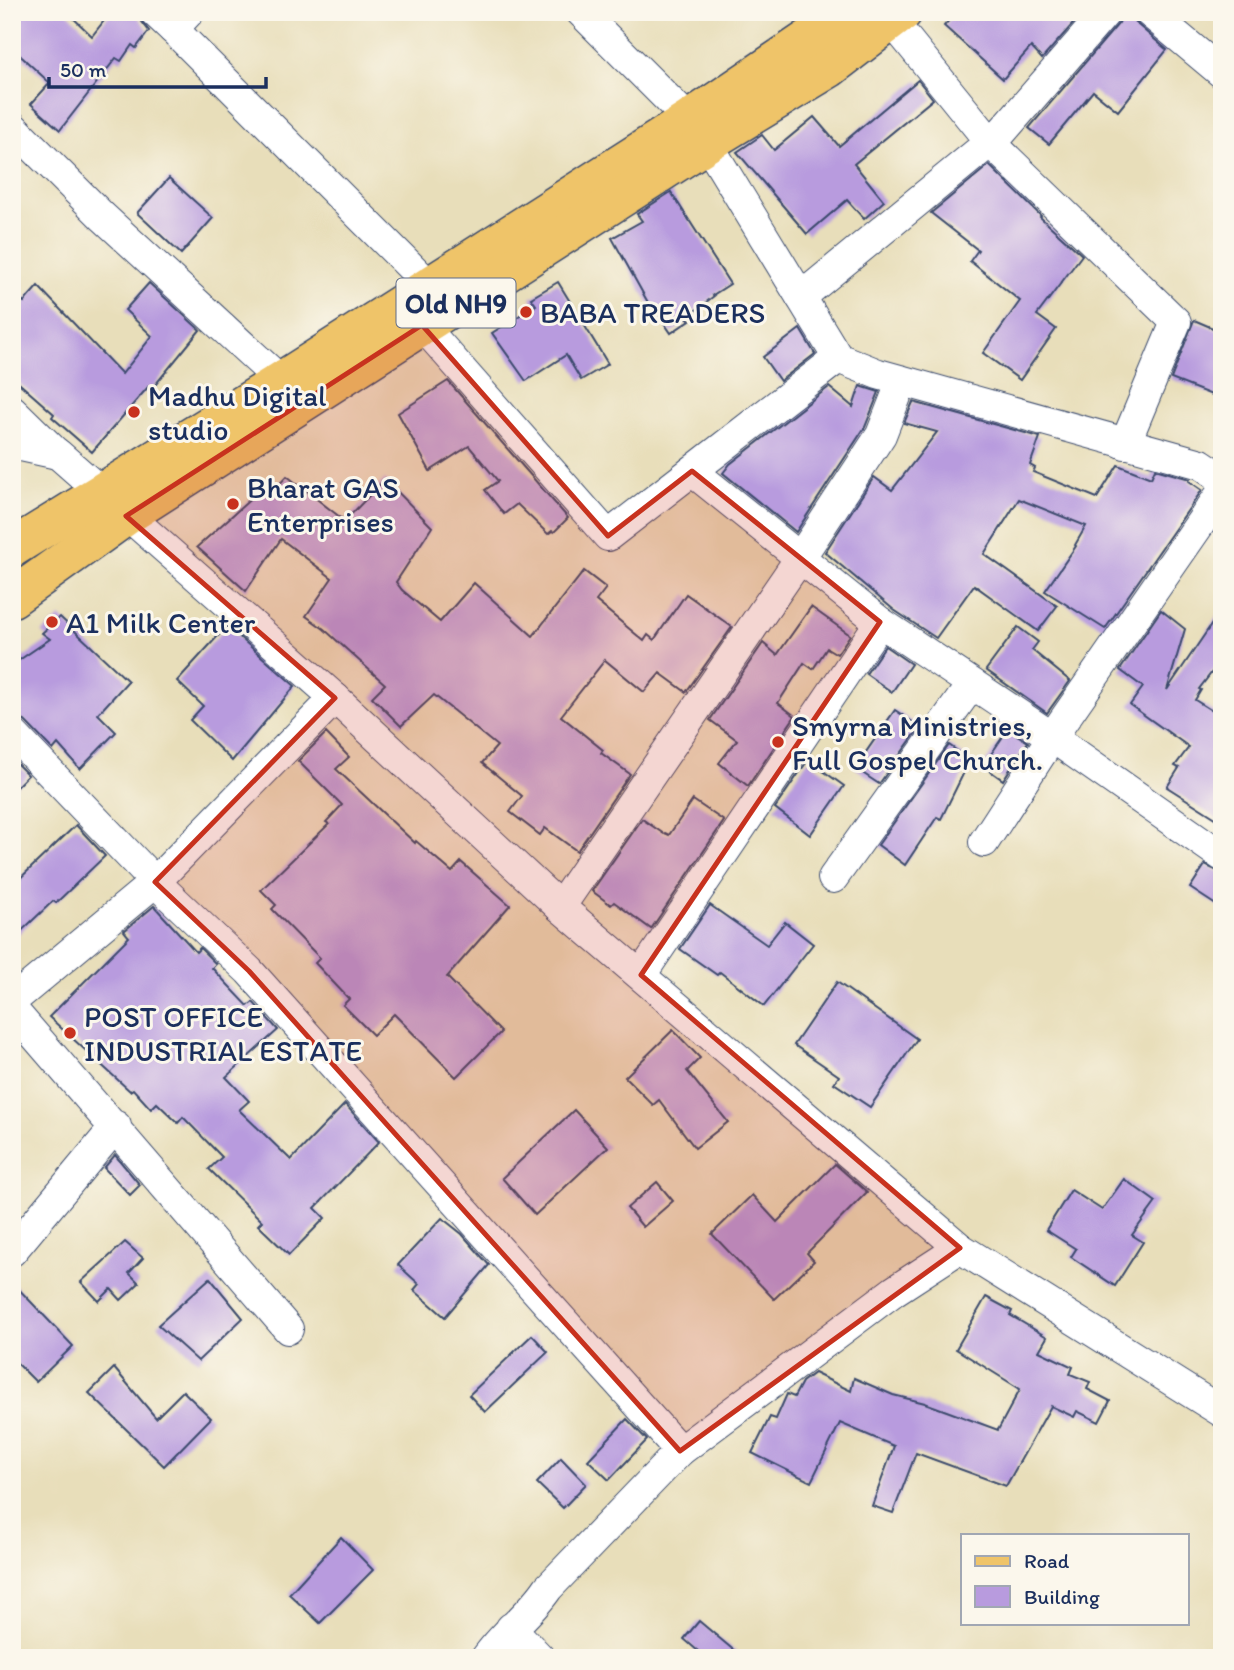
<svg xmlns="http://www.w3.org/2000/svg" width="1234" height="1670" font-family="Itim,sans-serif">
	<rect width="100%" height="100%" fill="#fbf7ec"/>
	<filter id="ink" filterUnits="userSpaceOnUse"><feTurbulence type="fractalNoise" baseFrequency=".0143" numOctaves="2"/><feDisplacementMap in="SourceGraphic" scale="14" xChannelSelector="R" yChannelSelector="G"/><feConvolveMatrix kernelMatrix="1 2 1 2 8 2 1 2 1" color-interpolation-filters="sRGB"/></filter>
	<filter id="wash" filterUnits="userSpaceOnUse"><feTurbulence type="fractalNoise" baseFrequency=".00686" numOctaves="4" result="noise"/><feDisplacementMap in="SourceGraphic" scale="28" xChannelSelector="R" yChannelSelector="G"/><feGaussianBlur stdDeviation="1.57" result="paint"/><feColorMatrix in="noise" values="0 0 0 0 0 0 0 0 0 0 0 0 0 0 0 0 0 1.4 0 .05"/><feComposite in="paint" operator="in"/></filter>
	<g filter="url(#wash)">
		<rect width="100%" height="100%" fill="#e8deba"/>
		<g id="blocks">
			<g fill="#b89bde">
				<polygon points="12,12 67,12 92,36 111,12 138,12 139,18 149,31 136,48 132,45 121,61 116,58 60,130 31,104 50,83 12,48"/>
				<polygon points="956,12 1074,12 1079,17 1042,59 1031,47 1003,79 944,26"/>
				<polygon points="1123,12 1132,17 1138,25 1167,50 1118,111 1093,91 1049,144 1029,128 1119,23"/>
				<polygon points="918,80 933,99 854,164 884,201 864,219 847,200 807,234 737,152 762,135 774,150 814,117 839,146"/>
				<polygon points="989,165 1041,216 1040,217 1082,255 1037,315 1056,329 1020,380 983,353 1020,301 970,261 978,250 931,213"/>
				<polygon points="169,178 213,218 181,254 137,213"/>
				<polygon points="671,192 730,284 713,295 714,296 687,317 690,320 671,333 658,314 655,315 612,238 642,221 637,214"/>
				<polygon points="558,282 608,364 581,380 566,355 526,381 492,333 536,305 531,298"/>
				<polygon points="149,283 200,330 151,390 148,387 92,452 52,417 54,414 12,377 12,292 24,302 38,286 122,374 152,336 125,310"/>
				<polygon points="1194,320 1222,332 1222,399 1171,379"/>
				<polygon points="800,329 815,354 780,381 763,357"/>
				<polygon points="448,381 568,518 554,532 552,531 548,534 517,504 504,514 485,490 498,481 469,446 430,471 398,413"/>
				<polygon points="860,386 879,392 865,427 796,532 723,473 730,464 829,387 853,407"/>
				<polygon points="913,402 1040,437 1030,465 1035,468 1033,472 1097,498 1118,465 1151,478 1155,469 1190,479 1189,481 1202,490 1105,629 1045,591 1076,546 1075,545 1086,526 1019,499 984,554 1057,606 1038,631 974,585 936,638 894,610 825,552 874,477 892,490 937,432 904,423"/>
				<polygon points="287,476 345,521 385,479 432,527 396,582 402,590 440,622 474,583 533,636 584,571 606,588 596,601 644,641 648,635 654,640 686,594 732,627 686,692 660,673 644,692 605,660 561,716 603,750 601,753 630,774 577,851 545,828 540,835 510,812 522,796 482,763 497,746 434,695 401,726 372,697 385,684 324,629 306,616 332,578 281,539 246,591 197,547 264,487 271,493"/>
				<polygon points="811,607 850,635 837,654 827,648 813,669 804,663 778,703 795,716 748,786 719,763 737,740 710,720 763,643 777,655"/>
				<polygon points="1222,609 1222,659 1199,689 1201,690 1195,700 1222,717 1222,822 1167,787 1179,768 1175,766 1189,747 1130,705 1143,687 1120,670 1161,610 1185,629 1167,690"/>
				<polygon points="60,617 128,681 98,714 116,732 80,769 58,744 53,750 25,721 12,716 12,665 50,639 42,633"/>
				<polygon points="227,626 295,686 232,761 190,720 203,706 177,681"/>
				<polygon points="1018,627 1038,642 1032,650 1070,681 1047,713 986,670"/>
				<polygon points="885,646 911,664 892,692 866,674"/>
				<polygon points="895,710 920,727 879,784 855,768"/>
				<polygon points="1008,729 1028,742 1003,780 983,766"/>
				<polygon points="326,733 349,757 336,769 415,843 416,841 452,872 461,862 510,905 447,977 501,1032 456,1077 394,1014 373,1035 343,1005 349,999 315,963 320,958 272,909 276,905 261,890 329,824 326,822 342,805 298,761"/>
				<polygon points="949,745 970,760 941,819 937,817 905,865 878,845"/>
				<polygon points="12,759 28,775 12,791"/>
				<polygon points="808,760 844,786 810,835 775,808"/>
				<polygon points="693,800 724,821 651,929 614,902 611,905 592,891 642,819 664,834 665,833 669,835"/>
				<polygon points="76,825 105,856 56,903 53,901 12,940 12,886"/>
				<polygon points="1205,865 1222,873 1222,909 1190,888"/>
				<polygon points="710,905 767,945 785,922 813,944 764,1006 720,972 717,975 680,949"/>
				<polygon points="154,906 196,952 200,948 216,964 212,968 248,1006 253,1002 278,1030 226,1077 249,1101 239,1110 291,1160 345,1104 379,1142 315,1208 325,1218 289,1255 258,1225 262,1221 209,1169 222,1157 183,1117 178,1123 157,1103 151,1109 133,1089 130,1091 49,1017 129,937 124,931"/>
				<polygon points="837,982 917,1039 870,1107 834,1083 839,1076 794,1045"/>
				<polygon points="673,1030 700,1058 687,1071 728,1122 695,1148 659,1100 653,1105 625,1077"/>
				<polygon points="574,1110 608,1147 535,1215 502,1178"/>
				<polygon points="115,1155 140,1185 130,1195 104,1168"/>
				<polygon points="835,1164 867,1192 807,1253 814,1261 774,1299 712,1234 752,1195 777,1222"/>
				<polygon points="1124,1179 1156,1202 1132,1235 1143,1242 1115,1286 1071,1257 1076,1249 1046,1230 1071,1190 1102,1210"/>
				<polygon points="657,1182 673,1201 643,1227 627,1208"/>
				<polygon points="442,1218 462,1234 489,1265 445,1317 414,1290 419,1284 398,1265"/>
				<polygon points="125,1242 143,1258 129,1273 139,1283 121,1300 111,1289 99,1301 81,1282"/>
				<polygon points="210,1278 243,1318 198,1361 158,1325"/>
				<polygon points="12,1282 73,1346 36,1382 12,1358"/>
				<polygon points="986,1297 1012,1311 1010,1315 1047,1337 1039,1351 1073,1367 1070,1374 1090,1382 1087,1389 1110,1401 1099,1422 1077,1411 1074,1417 1051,1406 1006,1486 916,1453 893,1513 872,1506 894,1446 840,1423 811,1482 752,1453 770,1417 776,1419 787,1394 794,1397 802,1382 814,1373 851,1391 854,1378 893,1395 925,1403 998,1430 1020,1389 956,1349"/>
				<polygon points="532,1335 548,1352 485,1412 469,1395"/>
				<polygon points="114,1368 156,1418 183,1391 211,1418 164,1466 89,1393"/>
				<polygon points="627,1419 647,1440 609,1480 588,1460"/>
				<polygon points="561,1458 586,1484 563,1508 537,1483"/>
				<polygon points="341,1537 373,1570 320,1623 289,1594"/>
				<polygon points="699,1621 743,1658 706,1658 684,1639"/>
			</g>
		</g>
	</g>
	<g filter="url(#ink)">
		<use href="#blocks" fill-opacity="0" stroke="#3a496c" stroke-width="2"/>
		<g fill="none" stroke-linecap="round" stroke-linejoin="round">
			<g stroke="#3a496c" stroke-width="32">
				<g id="minor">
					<polyline points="155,12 173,29"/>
					<polyline points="189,12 173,29 430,286"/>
					<polyline points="581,12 689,120"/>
					<polyline points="1149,12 1222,73"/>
					<polyline points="892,21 990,142 1176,322 1125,444"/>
					<polyline points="12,126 102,216 281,381"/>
					<polyline points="707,143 838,358"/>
					<polyline points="801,297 1001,133 1106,12"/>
					<polyline points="422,325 608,536 692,471 880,622 641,975"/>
					<polyline points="12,410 57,454"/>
					<path d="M12 444 58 454 335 698 560 907 960 1248 894 1291 680 1451 548 1588C530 1615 505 1631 486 1658"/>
					<polyline points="692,471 838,358 878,374 1201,464 1222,478"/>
					<polyline points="1222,492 1052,737 1222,856"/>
					<polyline points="880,622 1052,737 984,842"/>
					<polyline points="12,733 155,882 249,971 680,1451"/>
					<polyline points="833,878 972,684"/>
					<polyline points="560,907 800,558 881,435 902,381"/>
					<polyline points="12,1001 155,882 335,698"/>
					<polyline points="12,1009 288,1329"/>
					<polyline points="960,1248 1222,1412"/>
					<polyline points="12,1251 116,1126"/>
					<polyline points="511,1628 540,1658"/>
				</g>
			</g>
			<g stroke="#3a496c" stroke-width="41">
				<g id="primary">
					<polyline points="12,548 281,381 689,120 848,12"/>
					<polyline points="12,598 126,516 707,143 830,68 903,12"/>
				</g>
			</g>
			<use href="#minor" stroke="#fff" stroke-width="30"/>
			<use href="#primary" stroke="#efc469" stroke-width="38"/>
		</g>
	</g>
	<path fill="#c8321e" fill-opacity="0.2" stroke="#c8321e" stroke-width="5" stroke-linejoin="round" d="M422 325 608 536 692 471 880 622 641 975 960 1248 680 1451 249 971 155 882 335 698 126 516Z"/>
	<g fill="#c8321e" stroke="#fbf7ec" stroke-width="2.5">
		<circle cx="526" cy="312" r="7"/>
		<circle cx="134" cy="412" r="7"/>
		<circle cx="233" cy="504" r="7"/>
		<circle cx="52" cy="622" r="7"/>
		<circle cx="778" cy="742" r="7"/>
		<circle cx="70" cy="1033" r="7"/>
	</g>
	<g text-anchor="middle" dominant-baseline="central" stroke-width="6" stroke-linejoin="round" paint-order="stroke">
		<rect fill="#fbf7ec" stroke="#5e6b89" stroke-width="2" x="396.5" y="278.5" width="119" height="49" rx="5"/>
		<g font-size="28" font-weight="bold" fill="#1b2f5e">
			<text x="456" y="303">Old NH9</text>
		</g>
		<g font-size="30" fill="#1b2f5e" stroke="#fbf7ec" text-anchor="start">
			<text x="540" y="312">BABA TREADERS</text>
			<text x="148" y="395">Madhu Digital<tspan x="148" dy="34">studio</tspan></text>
			<text x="247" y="487">Bharat GAS<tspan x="247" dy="34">Enterprises</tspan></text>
			<text x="66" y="622">A1 Milk Center</text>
			<text x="792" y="725">Smyrna Ministries,<tspan x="792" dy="34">Full Gospel Church.</tspan></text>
			<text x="84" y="1016">POST OFFICE<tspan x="84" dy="34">INDUSTRIAL ESTATE</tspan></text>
		</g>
	</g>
	<rect width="1234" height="1670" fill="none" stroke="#fbf7ec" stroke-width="42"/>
	<rect x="961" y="1534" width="228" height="91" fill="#fbf7ec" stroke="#a1a7b3" stroke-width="2"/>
	<rect x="975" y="1556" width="35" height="10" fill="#efc469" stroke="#a1a7b3" stroke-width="2"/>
	<text x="1024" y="1568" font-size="21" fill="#1b2f5e">Road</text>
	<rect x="975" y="1586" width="35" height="21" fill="#b89bde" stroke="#a1a7b3" stroke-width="2"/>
	<text x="1024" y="1604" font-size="21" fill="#1b2f5e">Building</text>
	<path d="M49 77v10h217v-10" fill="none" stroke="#1b2f5e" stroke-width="3.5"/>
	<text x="60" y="77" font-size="21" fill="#1b2f5e" stroke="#fbf7ec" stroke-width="5" paint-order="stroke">50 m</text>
</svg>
